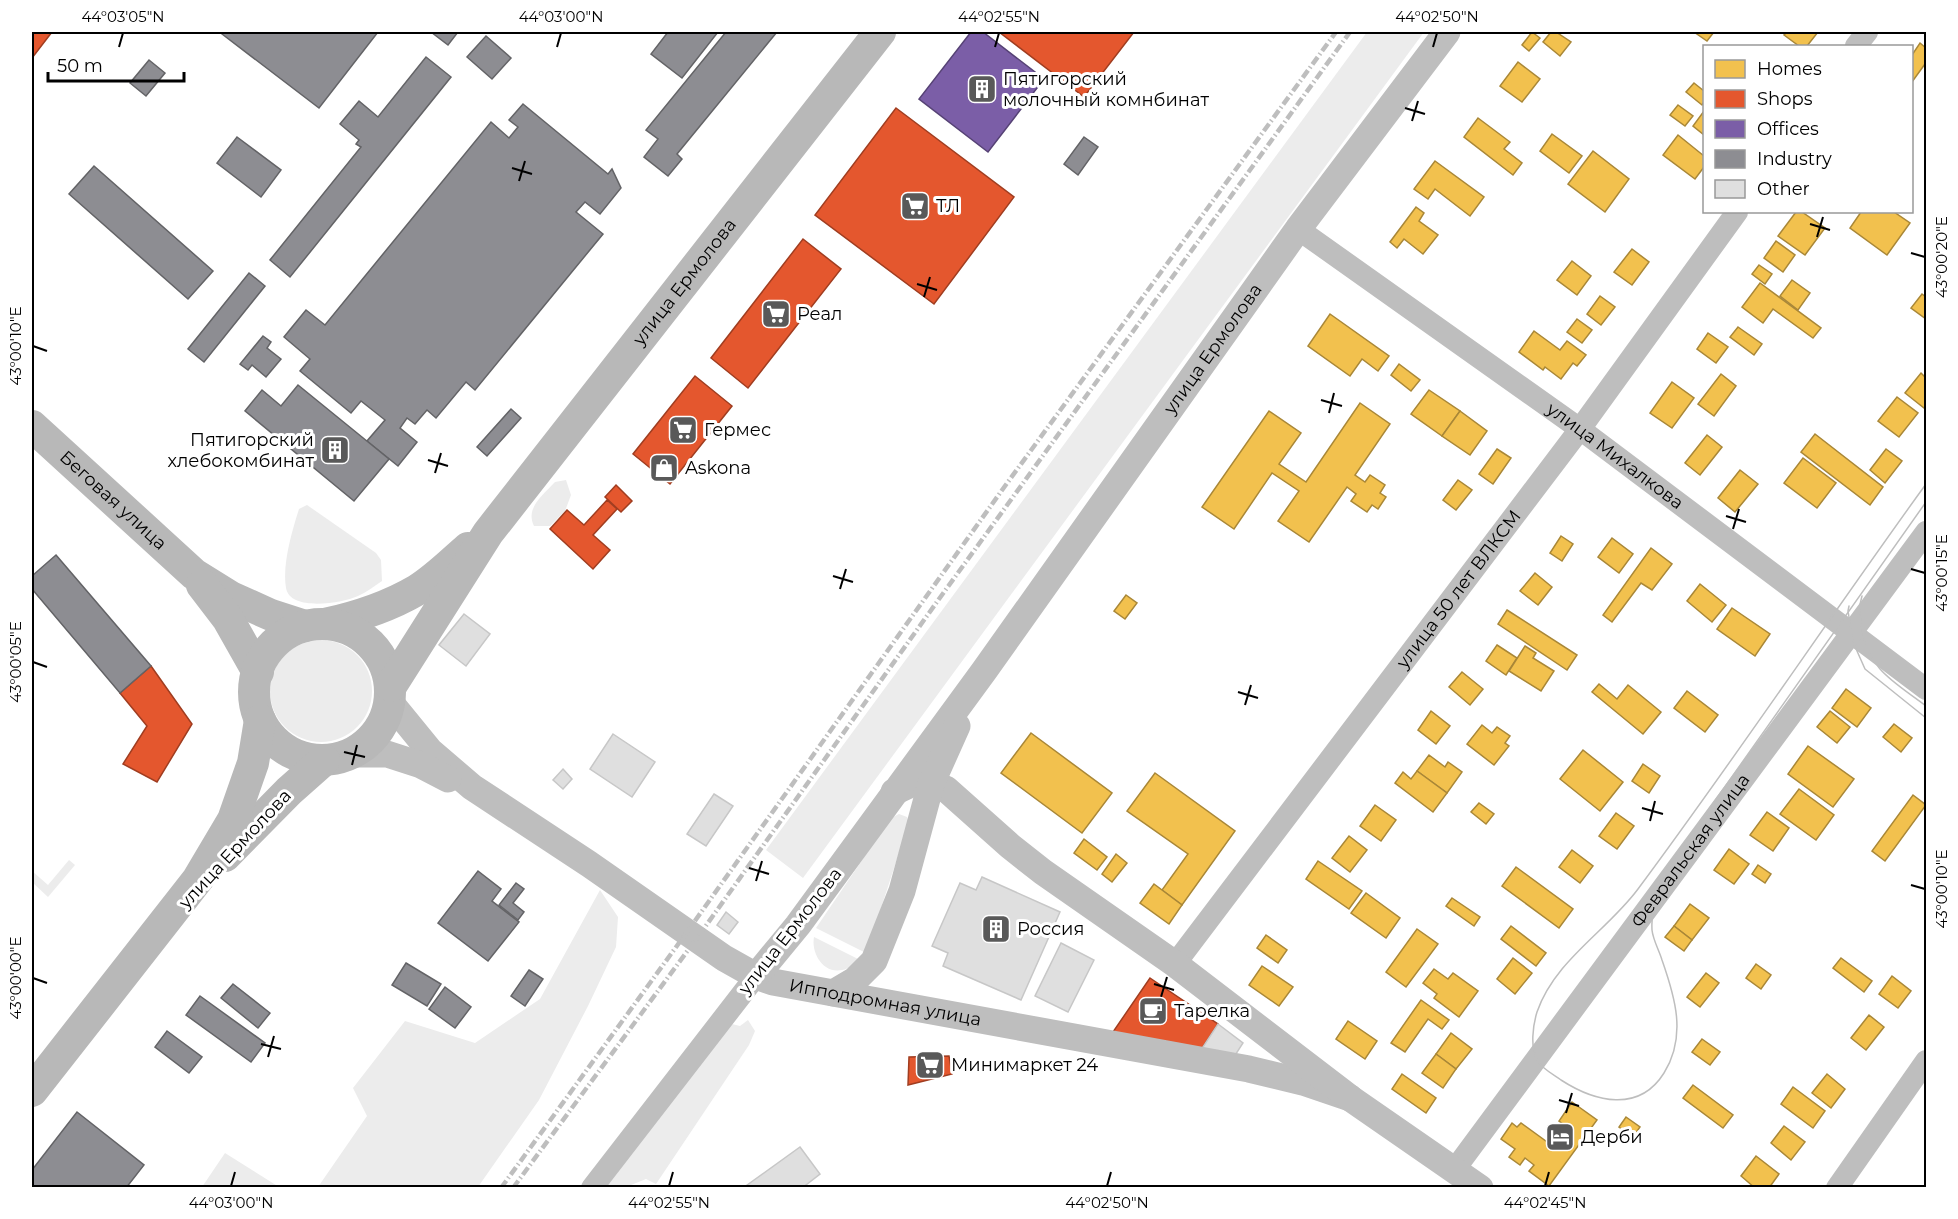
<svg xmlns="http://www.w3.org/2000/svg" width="1958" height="1219" font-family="Montserrat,sans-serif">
	<rect width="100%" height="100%" fill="#fff"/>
	<g fill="#ececec">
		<polygon points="1367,32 1424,32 803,878 766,850"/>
		<path d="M566 480 571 495 565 511 550 526H534C525 508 543 495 555 482Z"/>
		<path d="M307 505 376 553 381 560 382 581C374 586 367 592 358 596 343 603 290 612 286 588 282 565 292 531 299 509Z"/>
		<circle cx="321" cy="691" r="51"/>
		<polygon points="899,814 907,817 909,822 907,828 870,942 864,952 816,928 884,828 893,817"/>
		<polygon points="69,860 75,865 48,897 32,882 32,871 48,885"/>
		<polygon points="600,890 618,917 616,947 588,1006 539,1100 478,1187 318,1187 367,1116 353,1088 405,1021 475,1043 540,999"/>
		<path d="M814 937 860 960C855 964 849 969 842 970 823 974 811 953 814 937Z"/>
		<polygon points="748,1020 755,1031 749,1045 656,1184 646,1179 626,1187 580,1188 732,1024 740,1026"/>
		<polygon points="225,1153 279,1187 202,1187"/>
	</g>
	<g fill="#f2c14e" stroke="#a98737" stroke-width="1.5">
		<polygon points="1532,32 1540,38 1529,51 1522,45"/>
		<polygon points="1551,32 1556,32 1571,42 1560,56 1543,42"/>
		<polygon points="1694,32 1714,32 1707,41"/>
		<polygon points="1787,32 1818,32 1807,46 1799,46 1784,35"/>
		<polygon points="1920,43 1926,48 1926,65 1925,64 1912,82 1912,55"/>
		<polygon points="1518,62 1540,79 1522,102 1500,86"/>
		<polygon points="1694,83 1704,91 1704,102 1702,105 1686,92"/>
		<polygon points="1678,105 1693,116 1685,126 1670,115"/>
		<polygon points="1704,111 1704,135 1693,126"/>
		<polygon points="1478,118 1510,142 1504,149 1522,163 1513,175 1464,137"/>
		<polygon points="1552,134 1582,156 1569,173 1540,151"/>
		<polygon points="1678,135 1704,156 1704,167 1695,179 1663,155"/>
		<polygon points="1593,151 1629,179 1605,212 1568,184"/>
		<polygon points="1435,161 1484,197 1470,216 1435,189 1428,199 1414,189"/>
		<polygon points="1416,207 1424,213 1419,221 1438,235 1423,254 1404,239 1397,248 1390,242"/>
		<polygon points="1796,212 1802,212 1825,228 1805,255 1778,236"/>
		<polygon points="1861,212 1894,212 1910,223 1887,255 1850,228"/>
		<polygon points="1776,241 1795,255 1783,272 1764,258"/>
		<polygon points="1632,249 1649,262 1632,285 1614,272"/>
		<polygon points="1572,261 1591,276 1577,295 1557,280"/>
		<polygon points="1759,265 1772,274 1765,284 1752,274"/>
		<polygon points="1792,280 1810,293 1798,310 1780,296"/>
		<polygon points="1760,283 1821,328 1813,338 1773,309 1763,323 1742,307"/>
		<polygon points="1922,294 1926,297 1926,319 1911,308"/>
		<polygon points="1600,296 1615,307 1601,325 1587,314"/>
		<polygon points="1330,314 1389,356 1378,371 1362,359 1350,376 1308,346"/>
		<polygon points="1577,319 1592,330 1582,343 1567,332"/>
		<polygon points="1738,327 1762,344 1754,355 1730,337"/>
		<polygon points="1534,331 1560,350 1567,341 1586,355 1577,366 1573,363 1561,379 1545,367 1543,370 1519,352"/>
		<polygon points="1708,333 1728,347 1716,363 1697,349"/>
		<polygon points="1399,364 1420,380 1411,391 1391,375"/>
		<polygon points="1921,373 1926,378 1926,406 1924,408 1905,393"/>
		<polygon points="1721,374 1736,386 1714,416 1698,404"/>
		<polygon points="1672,382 1694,398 1672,428 1650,413"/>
		<polygon points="1429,390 1460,411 1442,436 1411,414"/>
		<polygon points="1897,397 1918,413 1899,437 1878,421"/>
		<polygon points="1360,403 1390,424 1355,475 1365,482 1370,475 1385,485 1380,493 1386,497 1378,509 1372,505 1367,512 1351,501 1356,494 1347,487 1309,542 1278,521 1299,491 1272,473 1234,529 1202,507 1269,411 1301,433 1279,464 1306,482"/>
		<polygon points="1460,411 1487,431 1470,455 1442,436"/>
		<polygon points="1815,434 1883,487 1870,505 1801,452"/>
		<polygon points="1707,435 1722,447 1700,475 1685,463"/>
		<polygon points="1497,449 1511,458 1493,484 1479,474"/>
		<polygon points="1886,449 1902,461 1885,483 1870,470"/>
		<polygon points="1803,458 1836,483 1817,508 1784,483"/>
		<polygon points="1740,470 1758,484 1735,512 1718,498"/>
		<polygon points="1458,480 1472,490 1456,510 1443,500"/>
		<polygon points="1561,536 1573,544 1562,561 1550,553"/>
		<polygon points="1612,538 1633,554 1619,573 1598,557"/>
		<polygon points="1651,548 1672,564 1652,590 1641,583 1612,622 1603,615"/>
		<polygon points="1535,573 1552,587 1538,605 1520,591"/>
		<polygon points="1700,584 1726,605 1712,622 1687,601"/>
		<polygon points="1126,595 1137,603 1125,619 1114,611"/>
		<polygon points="1732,608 1770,634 1755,656 1717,629"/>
		<polygon points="1507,610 1577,655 1567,670 1498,624"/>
		<polygon points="1497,645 1517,658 1506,675 1486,661"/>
		<polygon points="1525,646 1536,653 1533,658 1554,671 1541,691 1509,671"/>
		<polygon points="1462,672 1483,689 1470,705 1449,687"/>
		<polygon points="1599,684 1617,699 1628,685 1661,712 1643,734 1592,692"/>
		<polygon points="1846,689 1871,708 1857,727 1832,708"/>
		<polygon points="1687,691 1718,715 1705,732 1674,708"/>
		<polygon points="1431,711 1450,726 1436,744 1418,730"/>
		<polygon points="1830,711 1850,727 1837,743 1817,727"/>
		<polygon points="1894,724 1912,738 1901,752 1883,737"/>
		<polygon points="1482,725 1492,733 1497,727 1510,736 1505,743 1509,746 1494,765 1467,744"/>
		<polygon points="1031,733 1112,793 1082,833 1001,773"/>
		<polygon points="1808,746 1854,779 1833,807 1788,774"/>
		<polygon points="1583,750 1623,782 1600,811 1560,779"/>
		<polygon points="1429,755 1445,767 1448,762 1462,772 1447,793 1417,771"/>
		<polygon points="1643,764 1660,776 1649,793 1632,781"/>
		<polygon points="1417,771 1447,793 1433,812 1395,783 1403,772 1411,779"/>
		<polygon points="1155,773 1235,831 1182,905 1162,890 1188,854 1127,811"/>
		<polygon points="1799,789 1834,815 1816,840 1780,814"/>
		<polygon points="1913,795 1926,805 1885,861 1872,851"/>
		<polygon points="1479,803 1494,814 1486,824 1471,812"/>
		<polygon points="1375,805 1396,820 1381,841 1360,826"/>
		<polygon points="1767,812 1789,828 1773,851 1750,835"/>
		<polygon points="1616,813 1634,826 1617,849 1599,836"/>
		<polygon points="1349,836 1367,850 1350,872 1332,858"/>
		<polygon points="1084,839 1107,857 1097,870 1074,853"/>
		<polygon points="1729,849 1749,864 1734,884 1714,870"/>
		<polygon points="1572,850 1593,866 1580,883 1559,867"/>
		<polygon points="1116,854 1127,863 1112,882 1102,874"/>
		<polygon points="1318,861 1362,891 1349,909 1306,879"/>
		<polygon points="1758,865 1771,874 1765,883 1752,874"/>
		<polygon points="1516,867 1573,909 1559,928 1502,886"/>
		<polygon points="1154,884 1182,905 1169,924 1140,903"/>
		<polygon points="1366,893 1400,918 1386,938 1351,913"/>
		<polygon points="1452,898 1480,917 1474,926 1446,906"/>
		<polygon points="1690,904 1709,918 1692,940 1674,926"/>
		<polygon points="1511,926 1546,953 1536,966 1501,939"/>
		<polygon points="1674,926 1692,940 1684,951 1665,937"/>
		<polygon points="1417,929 1438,944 1406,987 1386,972"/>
		<polygon points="1266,935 1287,950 1278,963 1257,948"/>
		<polygon points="1513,958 1532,973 1515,994 1497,979"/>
		<polygon points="1841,958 1872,981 1864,992 1833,968"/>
		<polygon points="1756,964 1771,975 1761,989 1746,978"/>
		<polygon points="1262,966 1293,987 1279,1006 1249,985"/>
		<polygon points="1434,969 1448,979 1453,973 1478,991 1459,1017 1434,998 1437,994 1423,983"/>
		<polygon points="1706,973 1719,983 1700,1007 1687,997"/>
		<polygon points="1892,976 1911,991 1898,1008 1879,994"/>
		<polygon points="1421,1000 1449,1020 1442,1029 1428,1019 1405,1052 1391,1043"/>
		<polygon points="1869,1015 1884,1027 1866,1050 1851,1038"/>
		<polygon points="1348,1021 1377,1041 1365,1059 1336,1039"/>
		<polygon points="1451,1033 1472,1049 1456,1069 1436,1054"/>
		<polygon points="1702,1039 1720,1052 1710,1065 1692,1052"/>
		<polygon points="1436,1054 1456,1069 1443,1088 1422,1073"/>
		<polygon points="1402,1074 1436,1098 1426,1113 1392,1089"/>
		<polygon points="1827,1074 1845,1089 1831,1108 1812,1093"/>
		<polygon points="1693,1085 1733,1115 1723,1128 1683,1098"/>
		<polygon points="1793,1087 1825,1111 1813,1128 1781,1104"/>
		<polygon points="1572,1102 1597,1120 1549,1186 1529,1171 1534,1165 1525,1158 1520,1165 1509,1157 1515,1149 1501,1139 1512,1123 1517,1127 1521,1123 1550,1144 1564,1125 1559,1121"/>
		<polygon points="1626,1117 1640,1127 1633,1137 1619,1127"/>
		<polygon points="1784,1126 1805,1142 1791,1160 1771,1143"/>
		<polygon points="1756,1156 1779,1174 1769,1188 1755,1188 1741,1176"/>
	</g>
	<g fill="#e4572e" stroke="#a03d20" stroke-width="1.5">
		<polygon points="32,32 52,32 32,58"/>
		<polygon points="999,32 1134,32 1084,97"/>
		<polygon points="896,108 1014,197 934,304 815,215"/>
		<polygon points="803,239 841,269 748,388 711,358"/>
		<polygon points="695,376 732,406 670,484 633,454"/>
		<polygon points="616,485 632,501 621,512 605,497"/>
		<polygon points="607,500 617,509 593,535 610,550 593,569 550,529 567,510 584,525"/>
		<polygon points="151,666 192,724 157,782 123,764 147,726 120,693"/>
		<polygon points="1150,978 1218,1024 1201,1050 1113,1032"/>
		<polygon points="949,1056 952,1074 908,1085 909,1057"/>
	</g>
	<polygon fill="#7b5ea7" stroke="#564275" stroke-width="1.5" points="971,32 983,32 1044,79 988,152 919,99"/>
	<g fill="#8d8d92" stroke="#636366" stroke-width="1.5">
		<polygon points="224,32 378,32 319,108 222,34"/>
		<polygon points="431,32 458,32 448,45"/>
		<polygon points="668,32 718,32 682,78 651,54"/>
		<polygon points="726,32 777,32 677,154 682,159 668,176 644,157 658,139 646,130"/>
		<polygon points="486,36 511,58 492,79 467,57"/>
		<polygon points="426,57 451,77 290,277 270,260 361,147 356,144 359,140 340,124 359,101 378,117"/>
		<polygon points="149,60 165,73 146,96 130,83"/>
		<polygon points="523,104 608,174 612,169 621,188 600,214 585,202 576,212 603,234 475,390 466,382 436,418 427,410 415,424 407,418 400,428 417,442 398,466 367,441 385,420 361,401 351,413 300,371 310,359 284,337 306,310 325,325 491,122 509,138 518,127 509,120"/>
		<polygon points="237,137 281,170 261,197 217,163"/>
		<polygon points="1084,137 1098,147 1078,175 1064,164"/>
		<polygon points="94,166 213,271 188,299 69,194"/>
		<polygon points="249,273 265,286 204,362 188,349"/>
		<polygon points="263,336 271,342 267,348 281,359 266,377 252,365 248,370 240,364"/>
		<polygon points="298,385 389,459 354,501 245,411 262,390 281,406"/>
		<polygon points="511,409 521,418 487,456 477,447"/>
		<polygon points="56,555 151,666 120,693 32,589 32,576"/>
		<polygon points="478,871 501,889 492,901 519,922 488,961 438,923"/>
		<polygon points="516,883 524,889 513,903 524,912 518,920 499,905"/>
		<polygon points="406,963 441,984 427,1006 392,985"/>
		<polygon points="529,970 543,979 525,1006 511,996"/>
		<polygon points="233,984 270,1013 258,1028 221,998"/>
		<polygon points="445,987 471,1007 455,1028 429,1009"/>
		<polygon points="200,996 265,1043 251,1062 186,1015"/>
		<polygon points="167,1031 202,1057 189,1073 155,1047"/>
		<polygon points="77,1112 144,1165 126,1188 32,1188 32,1170"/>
	</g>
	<g fill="#dfdfdf" stroke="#c7c7c7" stroke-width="1.5">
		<polygon points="464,614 490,634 466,666 439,645"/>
		<polygon points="613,734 655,762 632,797 590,769"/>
		<polygon points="563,769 572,779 563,789 553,780"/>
		<polygon points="714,794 733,806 706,846 687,834"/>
		<polygon points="982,877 1060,912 1021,1000 943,966 948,953 932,946 960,883 976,890"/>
		<polygon points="726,912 738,922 729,934 717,925"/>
		<polygon points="1061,943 1094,960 1068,1012 1035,996"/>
		<polygon points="1218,1024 1243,1043 1234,1057 1201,1050"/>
		<polygon points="800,1147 820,1174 802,1188 743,1188"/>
	</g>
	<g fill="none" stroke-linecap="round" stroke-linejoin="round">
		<g stroke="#bebebe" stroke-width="22">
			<polyline points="1856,46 1867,32"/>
			<path id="s1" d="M1298 229 1580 429 1926 689"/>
			<path id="s2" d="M1175 964 1580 429 1737 212"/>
			<path id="s3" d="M1455 1169 1926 532"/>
			<polyline points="592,1188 756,976"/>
			<polyline points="1837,1188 1926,1061"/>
		</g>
		<g stroke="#bebebe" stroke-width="27">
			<path id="s4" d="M390 702 430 751 472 787 589 864 724 958 756 976 773 982 1249 1069 1303 1082 1350 1098"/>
			<polyline points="349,754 387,754 421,765 448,779"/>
			<polyline points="894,792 911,784 920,782 946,789 1010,846 1043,872 1175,964 1350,1098 1480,1188"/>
			<path id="s5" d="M756 976 798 925 984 671 1298 229 1447 32"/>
			<polyline points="833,993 855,980 874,961 902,891 931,784 957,726"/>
		</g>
		<g stroke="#b8b8b8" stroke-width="32">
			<path id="s6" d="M32 426 194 574 231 597 271 615 305 626"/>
			<polyline points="202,585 228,619 258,672"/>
			<path d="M325 624C357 617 388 607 417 590 435 579 452 562 468 548"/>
			<circle cx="322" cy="692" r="68"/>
			<path id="s7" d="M391 686 488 533 880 32"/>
			<polyline points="225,856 289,791 324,760"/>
			<polyline points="32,1091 198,879 233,820 253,763 260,720"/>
		</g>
		<g stroke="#bebebe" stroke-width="1.5">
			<path d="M1926 484C1829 618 1737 756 1638 889 1607 931 1555 960 1537 1012 1533 1025 1530 1047 1537 1060 1541 1068 1554 1075 1561 1080 1595 1102 1639 1113 1664 1073 1687 1036 1675 997 1662 960 1659 950 1653 940 1652 930 1651 909 1656 892 1664 873L1926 502"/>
			<path d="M1862 596C1858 608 1860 617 1862 629 1868 670 1896 683 1926 706"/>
			<polyline points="1849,606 1848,611 1853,642 1865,669 1926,718"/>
		</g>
		<g stroke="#bebebe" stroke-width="4.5" stroke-dasharray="9 3 1.5 3" stroke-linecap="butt">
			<polyline points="501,1188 687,932 1005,486 1336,32"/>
			<polyline points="513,1188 705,927 939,599 1350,32"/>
		</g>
	</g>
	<path fill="none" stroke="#000" stroke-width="2" d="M119 47 123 33M557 47 561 33M995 47 999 33M1433 47 1437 33M1405 108 1425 114M1412 121 1418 101M512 168 532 174M519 181 525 161M1810 224 1830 230M1817 237 1823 217M1911 253 1925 257M917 284 937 290M924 297 930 277M33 346 47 351M1321 400 1342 406M1329 413 1334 393M428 460 448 466M435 473 441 453M1726 516 1746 522M1733 529 1739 509M1911 569 1925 573M833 576 853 582M840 589 846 569M33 662 47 667M1238 692 1258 698M1245 705 1251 685M344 752 365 757M352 765 357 745M1642 808 1663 814M1650 821 1655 801M749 868 769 874M756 881 762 861M1911 885 1925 889M33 978 47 983M1154 984 1174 990M1161 997 1167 977M261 1044 281 1049M268 1057 274 1036M1559 1100 1579 1106M1566 1113 1572 1093M231 1186 235 1172M669 1186 673 1172M1107 1186 1111 1172M1545 1186 1549 1172"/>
	<defs>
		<g id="building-square" transform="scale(1.5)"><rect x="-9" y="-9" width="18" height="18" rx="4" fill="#595959" stroke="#fff"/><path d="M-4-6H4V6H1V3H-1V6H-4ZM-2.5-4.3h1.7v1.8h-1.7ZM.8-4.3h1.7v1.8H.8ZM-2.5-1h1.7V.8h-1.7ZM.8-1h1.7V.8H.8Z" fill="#fff"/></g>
		<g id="supermarket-square" transform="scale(1.5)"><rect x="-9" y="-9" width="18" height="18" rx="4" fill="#595959" stroke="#fff"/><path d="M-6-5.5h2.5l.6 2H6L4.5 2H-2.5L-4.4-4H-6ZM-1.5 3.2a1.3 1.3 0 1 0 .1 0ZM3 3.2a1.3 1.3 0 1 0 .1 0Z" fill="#fff"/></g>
		<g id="shop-square" transform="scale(1.5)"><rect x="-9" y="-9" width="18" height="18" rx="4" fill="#595959" stroke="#fff"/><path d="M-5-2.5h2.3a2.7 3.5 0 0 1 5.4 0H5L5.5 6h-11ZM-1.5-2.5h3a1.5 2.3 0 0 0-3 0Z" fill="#fff"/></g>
		<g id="cafe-square" transform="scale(1.5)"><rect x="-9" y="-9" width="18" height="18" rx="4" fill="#595959" stroke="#fff"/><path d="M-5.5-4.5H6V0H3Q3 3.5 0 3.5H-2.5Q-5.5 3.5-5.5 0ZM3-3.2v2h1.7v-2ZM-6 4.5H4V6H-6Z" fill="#fff"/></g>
		<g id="hotel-square" transform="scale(1.5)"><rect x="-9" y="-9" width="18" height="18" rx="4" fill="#595959" stroke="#fff"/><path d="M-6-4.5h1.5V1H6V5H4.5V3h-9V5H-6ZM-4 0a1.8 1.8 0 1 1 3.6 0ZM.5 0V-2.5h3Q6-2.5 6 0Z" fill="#fff"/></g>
	</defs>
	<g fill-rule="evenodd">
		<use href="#building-square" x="982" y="89"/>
		<use href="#supermarket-square" x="915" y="206"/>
		<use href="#supermarket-square" x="776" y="314"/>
		<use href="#supermarket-square" x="683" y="430"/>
		<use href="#building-square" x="335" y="450"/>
		<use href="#shop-square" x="664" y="468"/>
		<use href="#building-square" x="996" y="929"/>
		<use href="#cafe-square" x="1153" y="1011"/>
		<use href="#supermarket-square" x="930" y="1065"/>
		<use href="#hotel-square" x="1560" y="1137"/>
	</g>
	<g text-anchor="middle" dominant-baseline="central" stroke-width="6" stroke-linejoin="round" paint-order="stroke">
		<g font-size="18" fill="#000" stroke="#fff" text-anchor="start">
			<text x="1003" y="79">Пятигорский<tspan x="1003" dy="21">молочный комнбинат</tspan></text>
			<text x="936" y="206">ТЛ</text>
			<text x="797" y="314">Реал</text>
			<text x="704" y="430">Гермес</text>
			<text x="314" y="440" text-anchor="end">Пятигорский<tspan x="314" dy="21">хлебокомбинат</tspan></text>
			<text x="685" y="468">Askona</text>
			<text x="1017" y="929">Россия</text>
			<text x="1174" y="1011">Тарелка</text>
			<text x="951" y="1065">Минимаркет 24</text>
			<text x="1581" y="1137">Дерби</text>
		</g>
		<g font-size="18" fill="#000" stroke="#fff">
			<text stroke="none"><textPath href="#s7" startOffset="500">улица Ермолова</textPath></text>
			<text stroke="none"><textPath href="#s5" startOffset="776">улица Ермолова</textPath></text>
			<text stroke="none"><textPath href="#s1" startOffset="390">улица Михалкова</textPath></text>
			<text stroke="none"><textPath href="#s6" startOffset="110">Беговая улица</textPath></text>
			<text stroke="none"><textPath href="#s2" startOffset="470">улица 50 лет ВЛКСМ</textPath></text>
			<text transform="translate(235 849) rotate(-47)">улица Ермолова</text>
			<text stroke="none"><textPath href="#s3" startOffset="396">Февральская улица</textPath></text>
			<text transform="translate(790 931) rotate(-52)">улица Ермолова</text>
			<text stroke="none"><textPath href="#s4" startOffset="592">Ипподромная улица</textPath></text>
		</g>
	</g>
	<rect width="1958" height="1219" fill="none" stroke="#ffffff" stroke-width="66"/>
	<rect x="1703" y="45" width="210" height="168" fill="#ffffff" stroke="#999999" stroke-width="1.5"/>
	<rect x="1715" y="60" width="30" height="18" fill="#f2c14e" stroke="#999999" stroke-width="1.5"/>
	<text x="1757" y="75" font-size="18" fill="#000000">Homes</text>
	<rect x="1715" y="90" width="30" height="18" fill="#e4572e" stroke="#999999" stroke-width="1.5"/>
	<text x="1757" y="105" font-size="18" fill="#000000">Shops</text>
	<rect x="1715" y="120" width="30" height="18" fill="#7b5ea7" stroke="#999999" stroke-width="1.5"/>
	<text x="1757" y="135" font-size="18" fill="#000000">Offices</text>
	<rect x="1715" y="150" width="30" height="18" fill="#8d8d92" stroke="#999999" stroke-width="1.5"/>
	<text x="1757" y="165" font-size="18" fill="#000000">Industry</text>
	<rect x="1715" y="180" width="30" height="18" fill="#dfdfdf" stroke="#999999" stroke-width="1.5"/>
	<text x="1757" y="195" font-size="18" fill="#000000">Other</text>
	<path d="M48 72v9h136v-9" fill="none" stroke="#000000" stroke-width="3"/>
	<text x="57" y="72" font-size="18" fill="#000000" stroke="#ffffff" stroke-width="4.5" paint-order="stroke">50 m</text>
	<rect x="33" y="33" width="1892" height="1153" fill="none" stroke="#000" stroke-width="2"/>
	<g font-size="15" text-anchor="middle" fill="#000">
		<text x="123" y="22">44°03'05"N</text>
		<text x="561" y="22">44°03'00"N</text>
		<text x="999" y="22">44°02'55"N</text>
		<text x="1437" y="22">44°02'50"N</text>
		<text transform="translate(1942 257) rotate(-90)" y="5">43°00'20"E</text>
		<text transform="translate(16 346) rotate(-90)" y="5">43°00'10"E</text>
		<text transform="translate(1942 573) rotate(-90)" y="5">43°00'15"E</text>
		<text transform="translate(16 662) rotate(-90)" y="5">43°00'05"E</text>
		<text transform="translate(1942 889) rotate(-90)" y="5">43°00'10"E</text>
		<text transform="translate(16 978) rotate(-90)" y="5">43°00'00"E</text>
		<text x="231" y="1208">44°03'00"N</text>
		<text x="669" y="1208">44°02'55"N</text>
		<text x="1107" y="1208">44°02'50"N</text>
		<text x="1545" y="1208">44°02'45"N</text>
	</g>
</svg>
